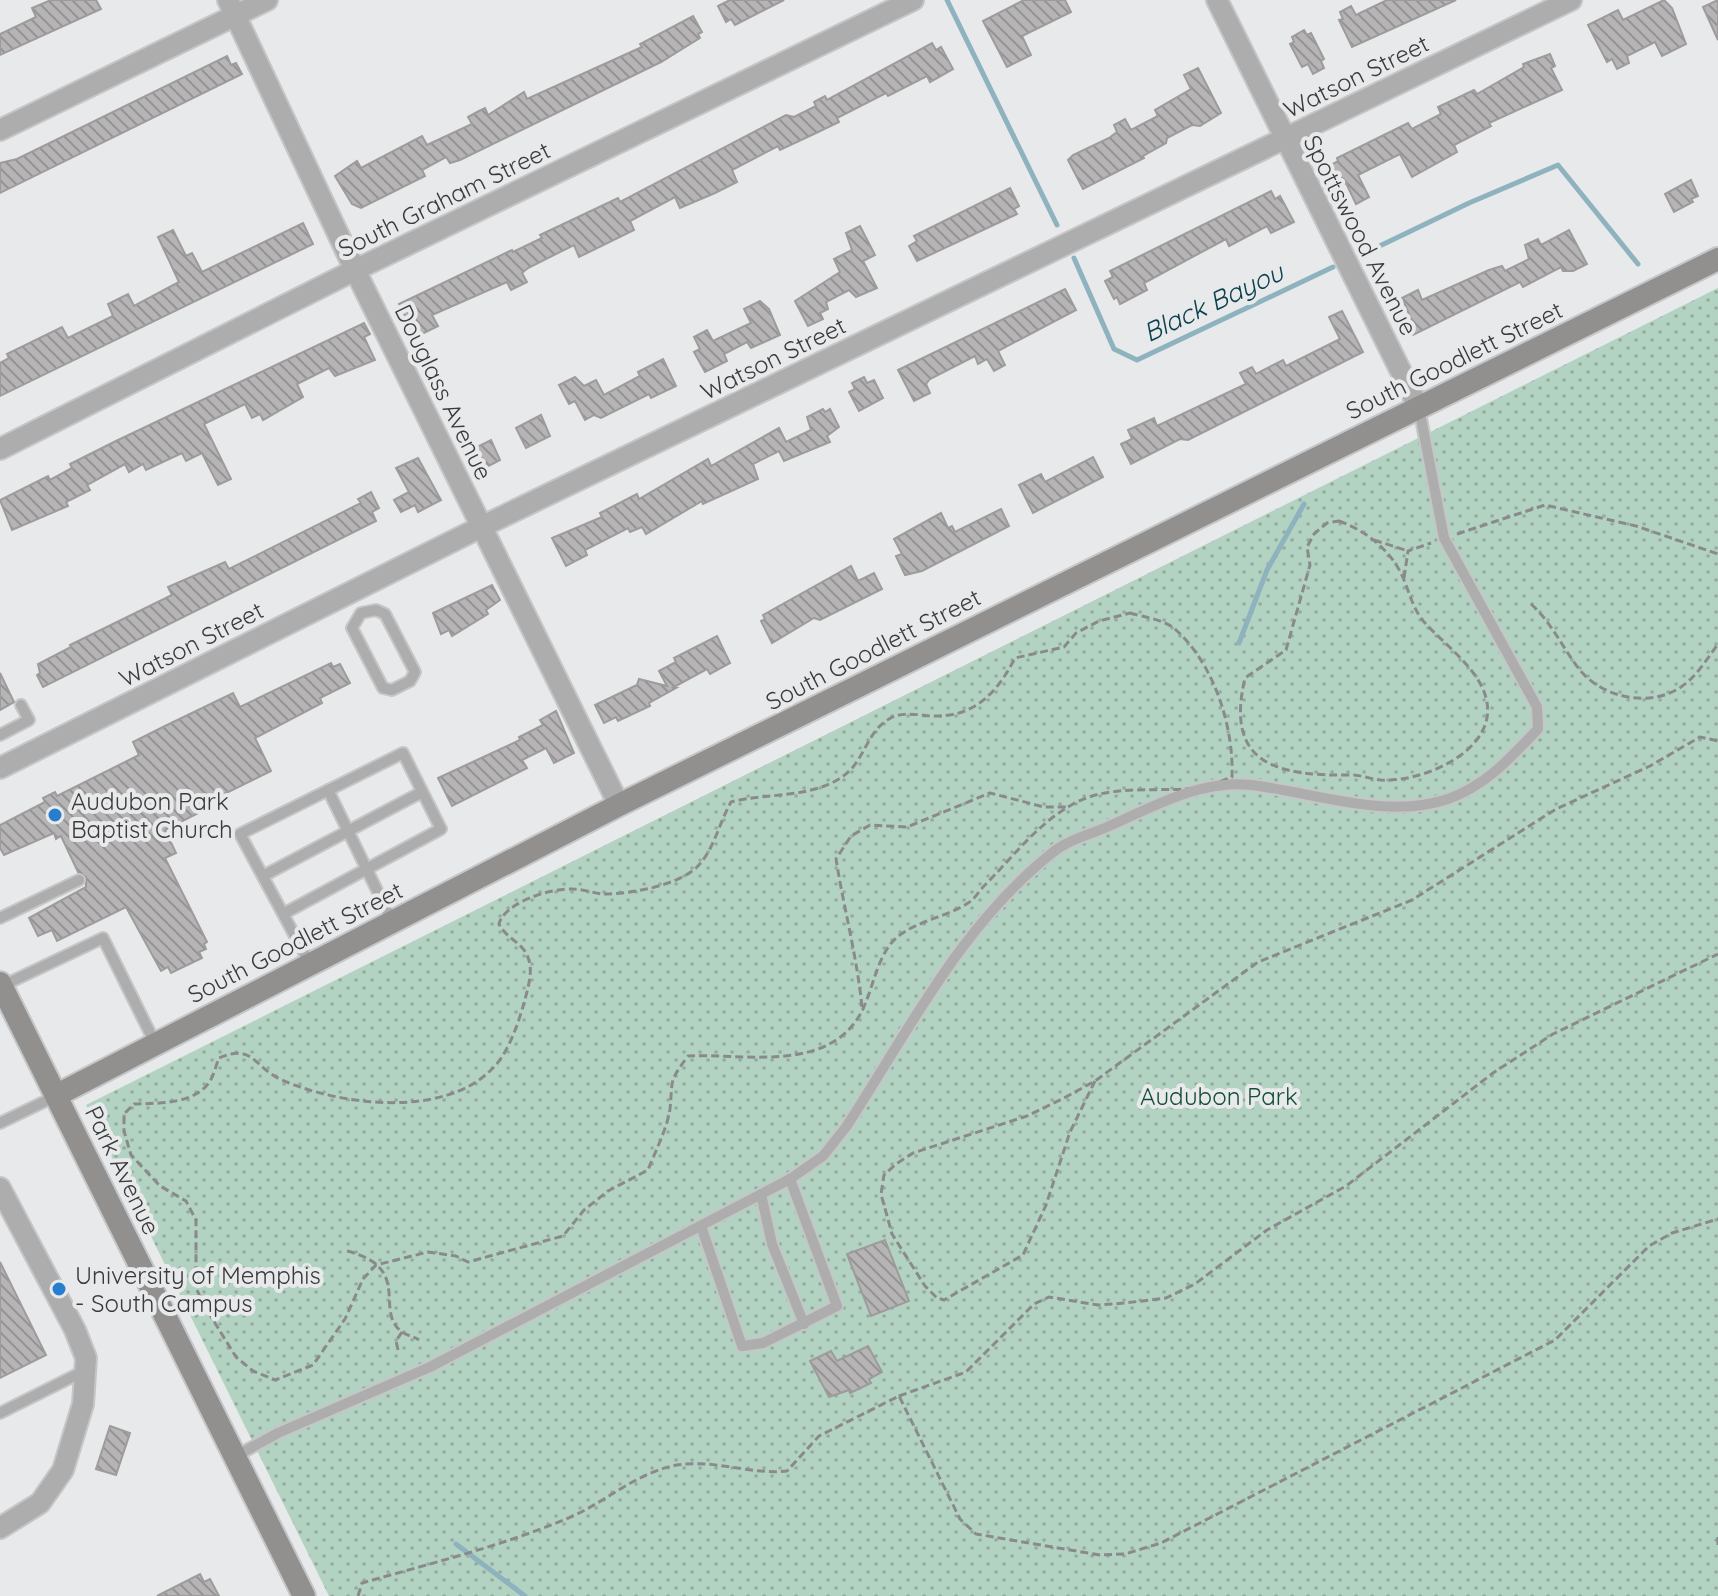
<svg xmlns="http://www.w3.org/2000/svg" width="1718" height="1596" font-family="Quicksand,sans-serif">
	<defs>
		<pattern id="park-dots" width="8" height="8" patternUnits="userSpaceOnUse" patternTransform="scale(2)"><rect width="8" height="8" fill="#b3d3c2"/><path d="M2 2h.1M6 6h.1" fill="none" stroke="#93ac9f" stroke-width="1.8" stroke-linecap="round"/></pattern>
		<pattern id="building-back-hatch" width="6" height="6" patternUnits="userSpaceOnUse" patternTransform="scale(2)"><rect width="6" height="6" fill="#b6b4b4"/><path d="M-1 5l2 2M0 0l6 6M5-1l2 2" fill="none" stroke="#959494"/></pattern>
	</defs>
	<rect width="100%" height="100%" fill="#e8e9eb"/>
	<polygon fill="url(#park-dots)" points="1718,288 1718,1596 329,1596 86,1105"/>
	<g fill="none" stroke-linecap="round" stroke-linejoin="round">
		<g stroke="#8eb2be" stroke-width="5">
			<polyline points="947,0 1057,225"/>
			<polyline points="1363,254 1469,203 1558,165 1638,264"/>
			<polyline points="1074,258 1114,349 1137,360 1333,267"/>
			<polyline points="1239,643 1267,570 1304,504"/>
			<polyline points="456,1544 525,1596"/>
		</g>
	</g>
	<g fill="url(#building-back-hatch)" stroke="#9d9b9b" stroke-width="2">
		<polygon points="51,0 96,0 101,9 0,55 0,34 36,17 32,8"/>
		<polygon points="730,0 784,0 735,25 731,19 726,22 718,6"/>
		<polygon points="1024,0 1065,0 1071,12 1022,36 1031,55 1007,67 983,21"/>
		<polygon points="1387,0 1456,0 1352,47 1339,20 1343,19 1340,12 1351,6 1356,15"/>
		<polygon points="1664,0 1672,8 1686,44 1662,56 1655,42 1627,56 1629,63 1617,69 1612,59 1607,62 1588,25 1618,10 1623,20"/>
		<polygon points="1718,0 1718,40 1703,7"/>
		<polygon points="693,16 702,32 698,34 700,38 661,62 460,160 450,163 446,157 422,170 425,176 361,208 352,204 335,176 357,161 361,168 422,136 427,145 472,124 468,117 479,111 485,108 488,115 524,92 527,99 642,47 640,44"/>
		<polygon points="1304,30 1307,35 1311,33 1324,59 1321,61 1324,68 1313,74 1308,64 1302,67 1290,44 1294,42 1292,37"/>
		<polygon points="932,43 936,50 941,47 953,69 930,82 927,76 888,96 886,93 837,118 839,122 816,133 780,150 778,146 732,170 737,182 715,193 680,208 675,197 630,221 634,230 579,257 574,245 528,268 522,273 527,282 511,290 507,282 432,315 438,326 416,337 399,304 512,250 513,252 542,238 540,235 618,198 620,202 786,115 794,117 816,106 814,102 825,96 827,100"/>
		<polygon points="1550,54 1555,66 1551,68 1562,90 1489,123 1491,126 1454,145 1457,152 1412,177 1400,154 1358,175 1369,197 1356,204 1346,183 1341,186 1331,165 1338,161 1337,158 1408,123 1412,129 1441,114 1438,107 1474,90 1477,94 1524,67 1523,64"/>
		<polygon points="227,56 231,65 236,63 242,74 0,193 0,163 17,159"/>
		<polygon points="1198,68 1221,113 1200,126 1192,125 1167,138 1166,143 1143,156 1144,158 1083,189 1068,160 1073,155 1109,138 1117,132 1114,125 1125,119 1131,130 1158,116 1155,110 1191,89 1184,75"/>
		<polygon points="1691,180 1698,196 1691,199 1693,202 1674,212 1665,194"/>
		<polygon points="1010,188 1019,206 1014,209 1017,214 917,261 909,246 917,241 914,236"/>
		<polygon points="1271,191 1275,199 1280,196 1294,222 1271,233 1267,226 1229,246 1226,239 1144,283 1147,290 1120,304 1117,297 1114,299 1105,281 1113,277 1110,271"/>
		<polygon points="303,223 313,244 0,396 0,363 9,358 7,354 62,327 68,338 113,316 108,304 128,294 134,306 179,282 158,237 173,230 186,256 192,253 202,272"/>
		<polygon points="860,226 875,255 863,261 877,288 856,297 849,290 826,302 828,309 820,313 823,319 808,326 795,301 840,272 834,259 852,250 846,233"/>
		<polygon points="1569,230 1587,264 1573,271 1563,271 1561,267 1523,287 1520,282 1413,335 1407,324 1412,321 1402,298 1418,290 1422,300 1489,270 1502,266 1505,271 1529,259 1525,245 1538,239 1541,245"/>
		<polygon points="1065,289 1076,310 998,351 1005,365 994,371 987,359 978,364 975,356 930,379 926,384 930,393 914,401 898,370"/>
		<polygon points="760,301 769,309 780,335 751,348 747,342 724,354 727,361 705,372 694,352 700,349 694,337 707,330 713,341 751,323 744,309"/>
		<polygon points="1342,311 1363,352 1188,440 1180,439 1131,464 1121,444 1132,439 1128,430 1154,418 1157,426 1246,384 1240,373 1252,367 1256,374 1283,360 1286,366 1340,339 1329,317"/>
		<polygon points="364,323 370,334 364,337 375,360 335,376 329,368 297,384 303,397 263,420 260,414 252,418 245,404 204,424 231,479 218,485 202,453 186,461 182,453 146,470 143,464 129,472 125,464 87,485 90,490 66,502 68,506 12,530 0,500 48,476 50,480 72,468 70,464 116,441"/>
		<polygon points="663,359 676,386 651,398 649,394 601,418 594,415 585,420 575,401 569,404 559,385 575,377 584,386 596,380 604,395 640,376 638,372"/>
		<polygon points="864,377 867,383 874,380 883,398 859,411 849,392 855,389 852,383"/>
		<polygon points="823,409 825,412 830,409 839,427 827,436 830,442 784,461 779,451 753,464 758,479 703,504 702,501 646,534 642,527 630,532 628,528 585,550 587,555 566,566 552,538 602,517 600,513 637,494 639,499 708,459 711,466 779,428 786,442 811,430 807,417"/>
		<polygon points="541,415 550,436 526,448 516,428"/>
		<polygon points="491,440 500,460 479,471 469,451"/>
		<polygon points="1093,457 1103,477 1033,513 1019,485 1041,474 1045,482"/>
		<polygon points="418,458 441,500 418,512 415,505 401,512 394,500 409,492 396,468"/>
		<polygon points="371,492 379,508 372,512 376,521 43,687 37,675 40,673 38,664 71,647 70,645 172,595 168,587 225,562 229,569 361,503 358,499"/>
		<polygon points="1001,509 1009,526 922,571 905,575 896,556 902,554 894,539 941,513 948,528 952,526 955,532"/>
		<polygon points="851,566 858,581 874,573 882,589 820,620 814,618 772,643 761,621 765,619 763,615"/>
		<polygon points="492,585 500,600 486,610 488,614 452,636 449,630 441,634 433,613"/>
		<polygon points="717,636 730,663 710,674 707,669 672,688 676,688 649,703 650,706 618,721 616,717 604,723 595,705 637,685 639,679 667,686 659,671 676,662 674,658"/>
		<polygon points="331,663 333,667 340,664 350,683 320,698 322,703 255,738 271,771 212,800 208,808 165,830 176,853 165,858 207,942 204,944 206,949 199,952 202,958 171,973 168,967 161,971 126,907 57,941 52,930 38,936 29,918 86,887 86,877 78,872 61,836 56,839 54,833 4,855 0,848 0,825 45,802 43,798 55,792 57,796 139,755 133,742 165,726 233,693 240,707"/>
		<polygon points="0,673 14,702 0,710"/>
		<polygon points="556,711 574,753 554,763 546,748 522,760 527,768 452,806 438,778 520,740 519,737 543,725 540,720"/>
		<polygon points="885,1240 909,1301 871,1316 847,1254"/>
		<polygon points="0,1262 46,1355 0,1378"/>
		<polygon points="868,1346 882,1372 869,1379 871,1383 850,1393 849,1390 829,1397 810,1361 831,1351 837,1361"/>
		<polygon points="110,1426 130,1433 116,1475 96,1469"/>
		<polygon points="200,1574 204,1582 210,1579 219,1596 157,1596"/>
	</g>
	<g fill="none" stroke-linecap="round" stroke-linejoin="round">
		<g stroke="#c5c6c8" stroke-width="14">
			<g id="service">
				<polygon points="376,610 385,614 415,672 410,681 392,690 383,688 352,628 361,613"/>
				<polyline points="0,735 29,720 21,705"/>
				<polyline points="328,790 392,921"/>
				<polyline points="263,876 422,792"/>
				<polyline points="283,914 441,829 403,753 240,834 310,964"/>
				<polyline points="0,918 79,880"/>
				<polyline points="2,986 103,938 155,1043"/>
				<polyline points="0,1123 56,1096"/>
				<polyline points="761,1194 772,1244 804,1324"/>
				<polyline points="701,1226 742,1346 763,1343 837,1306 790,1179"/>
				<polyline points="0,1413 84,1371"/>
				<path d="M236 1456 278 1433 430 1367 790 1179 823 1156 846 1127C908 1032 961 925 1052 853 1068 840 1088 835 1107 827 1151 808 1200 779 1251 785 1313 792 1387 820 1448 799 1487 785 1510 758 1538 729L1537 707 1444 538 1419 408"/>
			</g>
		</g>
		<g stroke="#c5c6c8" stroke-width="24">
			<g id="minor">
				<polyline points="228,0 355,270 619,805"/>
				<polyline points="1217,0 1418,406"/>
				<polyline points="0,130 267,0"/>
				<polyline points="0,449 355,270 913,0"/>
				<polyline points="0,768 481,527 1571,0"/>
				<polyline points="0,1188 75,1330 86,1358 83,1404 63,1470 40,1503 0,1528"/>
			</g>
		</g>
		<g stroke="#c5c6c8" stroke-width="26">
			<g id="secondary">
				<polyline points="0,983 304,1596"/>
				<polyline points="57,1095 619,805 1718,259"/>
			</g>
		</g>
		<g stroke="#8a8a8c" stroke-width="3" stroke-dasharray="8 4" stroke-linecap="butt">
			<path d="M1339 521C1367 531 1393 552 1404 580 1410 595 1414 611 1425 623 1444 644 1479 669 1486 698 1500 750 1422 783 1381 780 1371 779 1361 775 1351 775 1279 776 1224 766 1245 678L1286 650 1310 565 1307 547 1314 534 1327 523Z"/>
			<polyline points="1457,534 1545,505 1636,526 1718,554"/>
			<polyline points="1374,540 1408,551"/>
			<polyline points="1404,578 1408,551 1431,543"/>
			<path d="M1531 604C1552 623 1562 647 1579 669 1602 698 1650 708 1681 687 1697 676 1707 659 1718 644"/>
			<path d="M1130 613C1144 617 1166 620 1176 630 1214 664 1234 727 1232 777 1223 780 1213 785 1204 787 1161 794 1113 782 1073 804 1037 824 1013 857 984 886 979 891 975 899 968 903 944 919 906 922 889 946 875 966 872 992 861 1013 827 1074 743 1053 688 1056 668 1083 673 1079 670 1109 667 1129 655 1152 648 1170L608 1191 584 1210 563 1236 468 1262 456 1256 428 1252 376 1265 363 1279 345 1319 313 1365 275 1380 253 1371 236 1357 205 1307 196 1288V1220L186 1201 160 1186 131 1155 124 1131V1114L134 1104C157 1103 195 1105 210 1081 214 1075 216 1065 219 1058 254 1043 254 1068 282 1080 339 1105 443 1119 492 1069 508 1054 518 1024 524 1003 528 987 536 966 524 950 516 940 505 936 499 924 505 902 551 888 573 889 583 889 593 893 603 894 630 894 677 886 697 867 714 850 719 823 731 802 767 792 825 800 853 767 866 751 870 730 889 719 901 711 918 715 931 716 974 718 997 693 1015 658L1064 647 1076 633 1099 621Z"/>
			<path d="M862 1007C857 957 844 909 836 859L851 836 870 825 907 827 990 793 1044 807H1066"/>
			<polyline points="1095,1081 1070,1132 1046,1205 1023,1255 944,1300 937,1298 925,1286 892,1234 881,1194 884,1175 896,1164 913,1153 1027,1116 1064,1098 1095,1081 1258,962 1412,900 1556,809 1650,766 1700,737 1718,741"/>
			<path d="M347 1251C414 1268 373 1311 402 1332 407 1336 414 1336 419 1340"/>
			<polyline points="398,1350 396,1341 402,1332"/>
			<polyline points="899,1396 966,1372 1034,1304 1049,1297 1098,1305 1125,1303 1166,1298 1195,1284 1267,1230 1346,1186 1493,1073 1553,1034 1718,954"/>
			<polyline points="1718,1537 1718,1548"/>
			<path d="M358 1596 362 1583C432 1563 506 1545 573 1516 608 1500 638 1472 677 1465 715 1459 750 1475 787 1471L819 1436 899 1396 960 1519 976 1534 1100 1555 1125 1554 1161 1543 1555 1340 1649 1246 1672 1233 1718 1219"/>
		</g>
		<use href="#service" stroke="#aeadad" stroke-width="10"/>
		<use href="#minor" stroke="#aeadad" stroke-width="20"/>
		<use href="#secondary" stroke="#91908f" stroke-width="22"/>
	</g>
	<g fill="#287ecc" stroke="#e8e9eb" stroke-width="3">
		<circle cx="55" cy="815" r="8"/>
		<circle cx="59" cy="1289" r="8"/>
	</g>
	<g text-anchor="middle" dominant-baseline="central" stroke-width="8" stroke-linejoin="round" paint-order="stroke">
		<g font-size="24" fill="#3b3b3c" stroke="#e8e9eb">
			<text transform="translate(1356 76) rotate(-26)">Watson Street</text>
			<text transform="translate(444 199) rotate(-26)">South Graham Street</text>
			<text transform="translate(1361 235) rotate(63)">Spottswood Avenue</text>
			<text transform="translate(773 358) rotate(-26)">Watson Street</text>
			<text transform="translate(1454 360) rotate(-26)">South Goodlett Street</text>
			<text transform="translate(444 392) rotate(64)">Douglass Avenue</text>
			<text transform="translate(191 644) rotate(-27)">Watson Street</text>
			<text transform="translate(873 649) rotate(-27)">South Goodlett Street</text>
			<text transform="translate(295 942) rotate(-27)">South Goodlett Street</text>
			<text transform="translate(123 1170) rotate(64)">Park Avenue</text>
		</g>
		<g font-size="24" fill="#3b3b3c" stroke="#e8e9eb" text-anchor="start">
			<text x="71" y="801">Audubon Park<tspan x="71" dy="28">Baptist Church</tspan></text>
			<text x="75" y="1275">University of Memphis<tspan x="75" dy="28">- South Campus</tspan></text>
		</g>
		<g font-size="24" fill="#134f37" stroke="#e8e9eb">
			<text x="1219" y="1096">Audubon Park</text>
		</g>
		<g font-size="26" font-style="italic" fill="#0b414f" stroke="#e8e9eb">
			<text transform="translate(1213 302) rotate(-25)">Black Bayou</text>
		</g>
	</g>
</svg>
